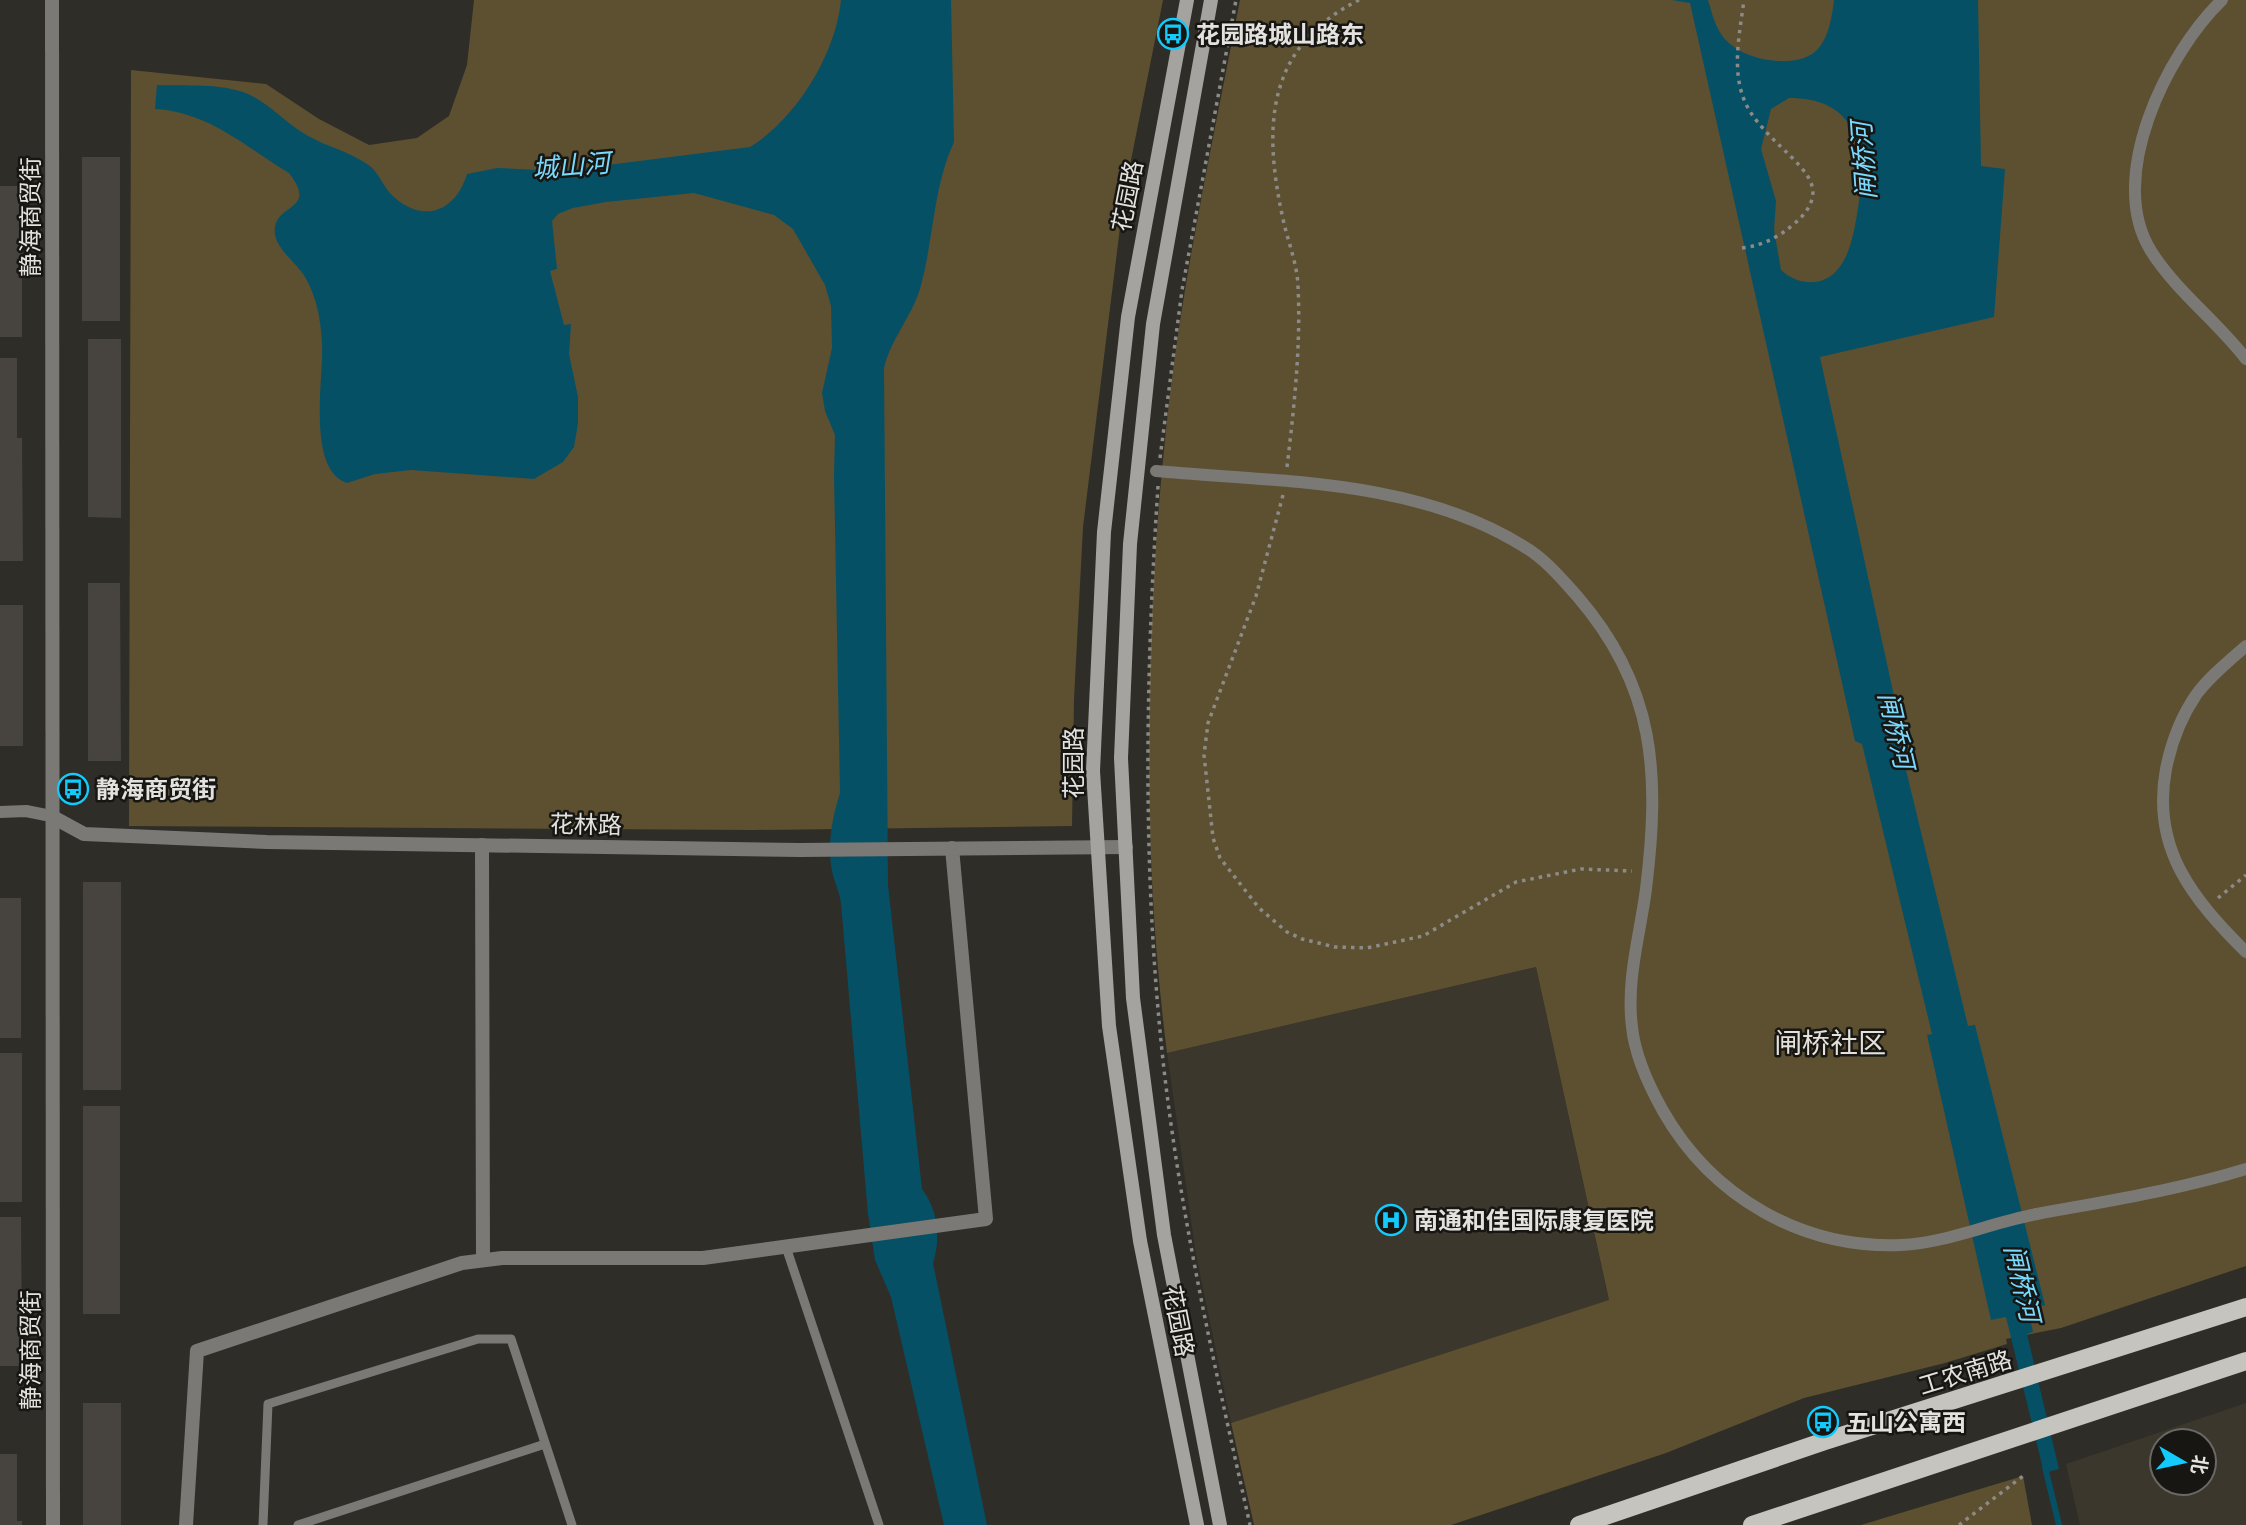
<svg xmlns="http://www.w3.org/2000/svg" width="2246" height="1525" font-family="'IBM Plex Sans','Noto Sans SC',sans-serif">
	<rect width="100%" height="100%" fill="#2f2d28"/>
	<g fill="#3b372c" fill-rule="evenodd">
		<polygon points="1536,967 1609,1301 1231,1423 1196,1255 1167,1053"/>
		<path d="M2246 1403V1525H2080L2066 1464ZM2204 1441V1483H2162V1441Z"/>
	</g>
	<g fill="#5c5031">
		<polygon points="474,0 1163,0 1124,195 1083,527 1074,699 1072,826 754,830 129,826 131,70 266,84 319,119 369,145 417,138 449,116 467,65"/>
		<path d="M1240 0H2246V1266L2061 1328 2006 1339 2007 1344 1945 1363 1804 1398 1666 1453 1451 1525H1254L1231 1423 1609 1300 1536 967 1167 1053C1140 839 1145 608 1170 394 1186 262 1215 131 1240 0Z"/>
		<polygon points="2023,1476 2032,1525 1861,1525"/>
	</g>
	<g fill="#065065" fill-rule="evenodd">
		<path d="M841 0H951L954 142C933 188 934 237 921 285 914 314 891 338 884 368L888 885 922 1189C938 1210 941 1238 933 1263L987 1525H944L891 1297 875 1260 868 1214 841 904C840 892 834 882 832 871 827 845 832 818 840 793L834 475 835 435 825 411 822 393 832 348 831 306 825 285 793 229 774 215 694 193 606 202 573 208 558 214 552 221 557 269 550 271 564 325 571 324 569 354 578 397V423L574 447 563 462 534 479 411 470 375 474 347 483C306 469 324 377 322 344 321 321 317 297 305 277 297 263 277 250 275 234 271 202 320 213 289 173 244 146 209 112 155 109L157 85C185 86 222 83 248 94 268 103 282 119 300 131 320 145 347 150 367 164 380 172 382 187 394 197 424 224 456 211 467 174L497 168 560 171 750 147C796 119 836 54 841 0Z"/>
		<path d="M1672 0H1708C1713 16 1716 32 1729 43 1747 60 1790 68 1812 54 1828 44 1832 17 1834 0H1978L1981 166 2005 169 1994 317 1820 357 1901 728 1898 737 1968 1026 1975 1025 2045 1305 2028 1310 2033 1332 2027 1334 2059 1469 2044 1473 2006 1317 1991 1320 1927 1035 1932 1034 1862 744 1855 741 1690 3ZM1789 98C1859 98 1867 151 1858 208 1855 227 1851 254 1838 269 1823 288 1797 285 1781 270L1774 230 1776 201 1761 149 1771 109Z"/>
	</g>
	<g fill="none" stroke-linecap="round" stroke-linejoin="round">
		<polyline stroke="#065065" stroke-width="6" points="2045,1467 2059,1525"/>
	</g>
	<g fill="#47443f">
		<rect x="82" y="157" width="38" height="164"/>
		<rect x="0" y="186" width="22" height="151"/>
		<polygon points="88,339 121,339 121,518 88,517"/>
		<polygon points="0,358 17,358 17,438 22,438 23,561 0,561"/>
		<polygon points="88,583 120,583 121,761 88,761"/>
		<rect x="0" y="605" width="23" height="141"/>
		<rect x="83" y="882" width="38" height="208"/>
		<rect x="0" y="898" width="21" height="140"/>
		<rect x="0" y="1053" width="22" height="149"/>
		<rect x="83" y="1106" width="37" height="208"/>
		<polygon points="0,1217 21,1217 22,1366 0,1366"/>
		<rect x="83" y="1403" width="38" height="122"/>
		<polygon points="0,1454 17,1454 17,1521 22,1521 22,1525 0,1525"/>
	</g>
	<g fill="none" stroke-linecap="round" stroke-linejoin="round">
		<g stroke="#8d8b87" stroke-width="3.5" stroke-dasharray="3.5 5" stroke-linecap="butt">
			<path d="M1742 248C1764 245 1779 237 1795 223 1806 214 1816 200 1812 186 1806 161 1756 134 1743 97 1732 66 1740 31 1744 0"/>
			<polyline points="1160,458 1182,290 1236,0"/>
			<path d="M1287 467C1294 408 1301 346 1298 286 1297 263 1288 242 1283 219 1263 128 1265 47 1359 0"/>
			<path d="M1158 486C1145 684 1142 881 1165 1078 1183 1229 1217 1377 1250 1525"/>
			<polyline points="1283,495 1256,596 1208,723 1204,755 1213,838 1220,858 1259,908 1287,932 1302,939 1335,947 1367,948 1423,936 1516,882 1581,869 1632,871"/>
			<polyline points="2218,898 2246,875"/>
			<polyline points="1959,1525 2023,1476"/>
		</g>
		<g stroke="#7a7976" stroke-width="9">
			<polyline points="786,1247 879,1525"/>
			<polyline points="263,1525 268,1404 478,1339 511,1339 572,1525"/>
			<polyline points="298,1525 545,1444"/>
		</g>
		<g stroke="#7a7976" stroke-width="12">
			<path d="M2222 0C2167 53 2105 178 2151 251 2176 291 2217 321 2246 359"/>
			<path d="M1156 471C1278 482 1416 479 1523 546 1544 558 1561 578 1577 596 1656 687 1660 774 1646 889 1640 935 1626 980 1632 1027 1635 1057 1649 1086 1663 1111 1712 1197 1802 1249 1901 1245 1947 1243 1992 1222 2037 1214 2107 1201 2178 1190 2246 1169"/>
			<path d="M2246 646C2229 661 2210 676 2196 695 2181 717 2171 744 2166 769 2151 849 2193 899 2246 952"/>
			<polyline points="0,812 26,811 51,816"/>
		</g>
		<g stroke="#7a7976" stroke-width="14">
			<polyline points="482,845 483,1260"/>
			<polyline points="186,1525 197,1351 462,1263 502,1258 703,1258 986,1219 952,848"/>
		</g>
		<g stroke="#7a7976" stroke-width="14">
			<polyline points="52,0 53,1525"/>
			<polyline points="51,816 84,834 267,842 800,850 1126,847"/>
		</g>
		<g stroke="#a5a39f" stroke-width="14">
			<polyline points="1187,0 1128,317 1104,532 1093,771 1109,1026 1140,1241 1197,1525"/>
			<polyline points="1211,0 1153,324 1130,544 1121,758 1133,998 1164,1235 1220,1525"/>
		</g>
		<g stroke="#c6c4be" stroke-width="18">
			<polyline points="1579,1525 1825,1441 2246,1307"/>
			<polyline points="1752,1525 2246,1361"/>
		</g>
	</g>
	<defs>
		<g id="bus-ring" transform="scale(1.575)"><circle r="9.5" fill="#171613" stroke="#12cafb" stroke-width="1.5"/><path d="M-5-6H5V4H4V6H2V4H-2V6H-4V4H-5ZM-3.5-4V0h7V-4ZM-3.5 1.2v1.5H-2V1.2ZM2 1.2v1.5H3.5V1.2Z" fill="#12cafb"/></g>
		<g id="hospital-ring" transform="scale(1.575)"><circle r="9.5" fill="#171613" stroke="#12cafb" stroke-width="1.5"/><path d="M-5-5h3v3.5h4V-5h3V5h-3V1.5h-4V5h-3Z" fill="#12cafb"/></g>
	</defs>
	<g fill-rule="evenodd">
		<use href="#bus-ring" x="1173" y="34"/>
		<use href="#bus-ring" x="73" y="789"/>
		<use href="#hospital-ring" x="1391" y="1220"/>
		<use href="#bus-ring" x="1823" y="1422"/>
	</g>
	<g text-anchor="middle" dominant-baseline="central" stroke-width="5" stroke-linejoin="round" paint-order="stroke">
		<g font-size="24" font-weight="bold" fill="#e4e2df" stroke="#171613" text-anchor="start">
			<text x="1196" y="34">花园路城山路东</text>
			<text x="96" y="789">静海商贸街</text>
			<text x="1414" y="1220">南通和佳国际康复医院</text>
			<text x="1846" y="1422">五山公寓西</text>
		</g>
		<g font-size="24" fill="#e4e2df" stroke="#171613">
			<text transform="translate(1127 196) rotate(-79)">花园路</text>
			<text transform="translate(30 217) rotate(-90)">静海商贸街</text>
			<text transform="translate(1073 763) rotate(-90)">花园路</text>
			<text transform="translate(586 824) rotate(1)">花林路</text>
			<text transform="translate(1179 1321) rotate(79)">花园路</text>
			<text transform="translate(30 1350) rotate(-90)">静海商贸街</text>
			<text transform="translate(1965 1372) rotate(-17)">工农南路</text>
		</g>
		<g font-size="26" font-style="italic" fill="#7adafd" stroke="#171613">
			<text transform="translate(1863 161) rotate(-94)">闸桥河</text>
			<text transform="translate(571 165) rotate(-5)">城山河</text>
			<text transform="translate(1897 730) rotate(77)">闸桥河</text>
			<text transform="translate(2023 1283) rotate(77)">闸桥河</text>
		</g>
		<g font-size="28" fill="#e4e1db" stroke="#171613">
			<text x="1830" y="1042">闸桥社区</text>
		</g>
	</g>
	<g transform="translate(2183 1462) rotate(99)"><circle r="33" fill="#171613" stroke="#696865" stroke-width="2"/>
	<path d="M0-5L12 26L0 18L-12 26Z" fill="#12cafb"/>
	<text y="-10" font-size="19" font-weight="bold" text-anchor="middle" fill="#e4e2df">北</text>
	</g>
</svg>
